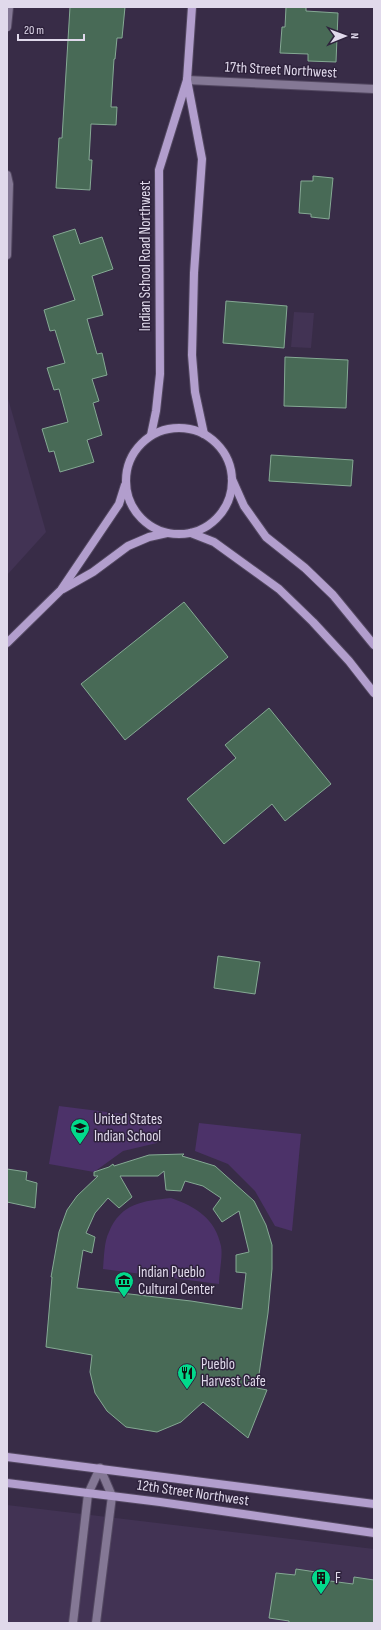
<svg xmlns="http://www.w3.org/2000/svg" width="381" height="1630" font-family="'Sofia Sans Condensed',sans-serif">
	<rect width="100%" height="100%" fill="#382c47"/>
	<g fill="#423354">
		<polygon points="294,312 314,313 311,348 291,347"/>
		<polygon points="7,395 46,532 7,575"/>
		<polygon points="7,1505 374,1549 374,1623 7,1623"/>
	</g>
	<g fill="#4c3269">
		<polygon points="59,1106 162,1119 157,1143 123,1151 94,1172 49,1164"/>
		<polygon points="199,1123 301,1134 292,1231 275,1226 255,1191 228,1164 195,1151"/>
		<path d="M171 1198C196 1207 215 1218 221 1246 223 1256 219 1273 219 1284L103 1269C104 1259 104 1241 109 1232 121 1203 143 1201 171 1198Z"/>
	</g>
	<g fill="#486a56" stroke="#85a994" fill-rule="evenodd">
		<polygon points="70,7 125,7 122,38 117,38 115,59 114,59 111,107 117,107 116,125 91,124 89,160 92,160 90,190 56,188 59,138 62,138"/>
		<polygon points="286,7 306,7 306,11 338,13 336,62 308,61 308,54 280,53 282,27 285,27"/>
		<polygon points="313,176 333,178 329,219 311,217 311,214 299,213 301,181 313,181"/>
		<polygon points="75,229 80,244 102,237 113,269 92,276 103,315 87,319 97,354 102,353 107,375 92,379 99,401 93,403 102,435 87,440 94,462 60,472 54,451 49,452 42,429 68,422 59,389 54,390 47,368 65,363 55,330 50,331 44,310 75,300 53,236"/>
		<polygon points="226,301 287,306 284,348 223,343"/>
		<polygon points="285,357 348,360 346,408 284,406"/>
		<polygon points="271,455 353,460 351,486 269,481"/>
		<polygon points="184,602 228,657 125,740 81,684"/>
		<polygon points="269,708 331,784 285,821 272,804 224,844 187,799 236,758 225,745"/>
		<polygon points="218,956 260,962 255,994 214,988"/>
		<path d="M184 1154 182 1156 215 1166 254 1201 266 1225 272 1245V1269L268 1313 257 1388 267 1390 248 1438 203 1402 181 1422 157 1432 126 1427 107 1411 95 1393 90 1372 92 1355 46 1347 52 1277H51L59 1232 67 1210 77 1196 98 1176H94V1172L109 1167 113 1164 114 1166 149 1155ZM164 1171 166 1190 181 1191 185 1181 203 1186 221 1198 213 1209 222 1222 239 1211 249 1252 236 1255V1272L246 1273 242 1309 191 1301 77 1288 83 1250 92 1253 95 1237 86 1233 95 1213 108 1198 119 1208 132 1197 120 1176H158Z"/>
		<polygon points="7,1169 27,1172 26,1180 37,1183 35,1208 7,1202"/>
		<polygon points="296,1569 316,1572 315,1579 353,1584 354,1577 374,1580 374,1623 289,1623 289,1621 269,1618 276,1573 295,1575"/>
	</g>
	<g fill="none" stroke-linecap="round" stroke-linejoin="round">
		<g stroke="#534861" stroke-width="10">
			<g id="minor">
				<polyline points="7,27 9,7"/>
				<polyline points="187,80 374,89"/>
				<polyline points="7,175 9,184 7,255"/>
			</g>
		</g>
		<g stroke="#534861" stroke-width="10">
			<g id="tertiary">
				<polyline points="73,1623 88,1494 100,1468"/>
				<polyline points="96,1623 112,1496 100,1468"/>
			</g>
		</g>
		<g stroke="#534861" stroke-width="10">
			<g id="secondary">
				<polyline points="187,80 202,159 194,273 192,355 195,392 204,434"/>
				<circle cx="179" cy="481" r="53"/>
				<polyline points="151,435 156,411 160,374 159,170 187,80 192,7"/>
				<polyline points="232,479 244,506 266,537 305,568 333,595 374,645"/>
				<polyline points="191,533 214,542 279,589 313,622 349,661 374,693"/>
				<polyline points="63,589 93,572 128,546 149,537 167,533"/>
				<polyline points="7,643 61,590 119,504 125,485"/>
				<polyline points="7,1457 374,1504"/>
				<polyline points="7,1483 160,1502 374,1533"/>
			</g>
		</g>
		<use href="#minor" stroke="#847895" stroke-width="8"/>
		<use href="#tertiary" stroke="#847895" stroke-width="8"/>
		<use href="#secondary" stroke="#b29ecd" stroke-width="8"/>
	</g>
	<defs>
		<g id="school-pin" transform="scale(1)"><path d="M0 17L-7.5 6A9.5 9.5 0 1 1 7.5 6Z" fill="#02d98b" stroke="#2e223c"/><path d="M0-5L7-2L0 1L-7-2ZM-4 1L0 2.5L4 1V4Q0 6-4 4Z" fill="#111"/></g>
		<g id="museum-pin" transform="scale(1)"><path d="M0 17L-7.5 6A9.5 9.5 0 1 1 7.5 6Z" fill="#02d98b" stroke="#2e223c"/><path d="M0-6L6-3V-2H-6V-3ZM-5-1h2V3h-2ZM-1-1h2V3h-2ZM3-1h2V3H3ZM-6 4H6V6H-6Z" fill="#111"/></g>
		<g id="restaurant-pin" transform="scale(1)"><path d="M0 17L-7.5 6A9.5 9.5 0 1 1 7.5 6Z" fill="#02d98b" stroke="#2e223c"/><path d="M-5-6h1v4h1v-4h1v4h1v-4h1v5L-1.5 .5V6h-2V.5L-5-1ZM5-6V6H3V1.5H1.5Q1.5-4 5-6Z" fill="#111"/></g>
		<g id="building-pin" transform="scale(1)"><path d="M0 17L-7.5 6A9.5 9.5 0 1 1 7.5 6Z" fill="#02d98b" stroke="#2e223c"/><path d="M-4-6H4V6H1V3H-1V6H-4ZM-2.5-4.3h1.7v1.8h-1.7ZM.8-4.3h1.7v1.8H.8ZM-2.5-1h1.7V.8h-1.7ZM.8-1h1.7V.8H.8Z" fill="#111"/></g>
	</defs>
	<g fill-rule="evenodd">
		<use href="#school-pin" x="80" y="1128"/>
		<use href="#museum-pin" x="124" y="1281"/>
		<use href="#restaurant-pin" x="187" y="1373"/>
		<use href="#building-pin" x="321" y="1578"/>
	</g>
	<g text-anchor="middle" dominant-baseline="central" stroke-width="3" stroke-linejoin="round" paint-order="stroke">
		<g font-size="15" fill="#e0d9eb" stroke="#2e223c">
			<text transform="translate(281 70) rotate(3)">17th Street Northwest</text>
			<text transform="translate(145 256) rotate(-90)">Indian School Road Northwest</text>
			<text transform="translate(193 1493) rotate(8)">12th Street Northwest</text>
		</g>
		<g font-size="15" fill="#e0d9eb" stroke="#2e223c" text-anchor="start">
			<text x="94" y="1119">United States<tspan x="94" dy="17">Indian School</tspan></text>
			<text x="138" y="1272">Indian Pueblo<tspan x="138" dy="17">Cultural Center</tspan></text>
			<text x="201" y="1364">Pueblo<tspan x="201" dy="17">Harvest Cafe</tspan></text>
			<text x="335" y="1578">F</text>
		</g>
	</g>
	<rect width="381" height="1630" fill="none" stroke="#e0d9eb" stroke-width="16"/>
	<g transform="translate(345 36) rotate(89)" stroke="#2e223c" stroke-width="3" paint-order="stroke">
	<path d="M0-3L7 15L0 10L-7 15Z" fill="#e0d9eb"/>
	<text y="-6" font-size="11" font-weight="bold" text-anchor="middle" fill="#e0d9eb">N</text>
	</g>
	<path d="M18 34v6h66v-6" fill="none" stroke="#e0d9eb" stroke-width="2"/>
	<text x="24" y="34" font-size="12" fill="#e0d9eb" stroke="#2e223c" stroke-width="3" paint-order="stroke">20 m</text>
</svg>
